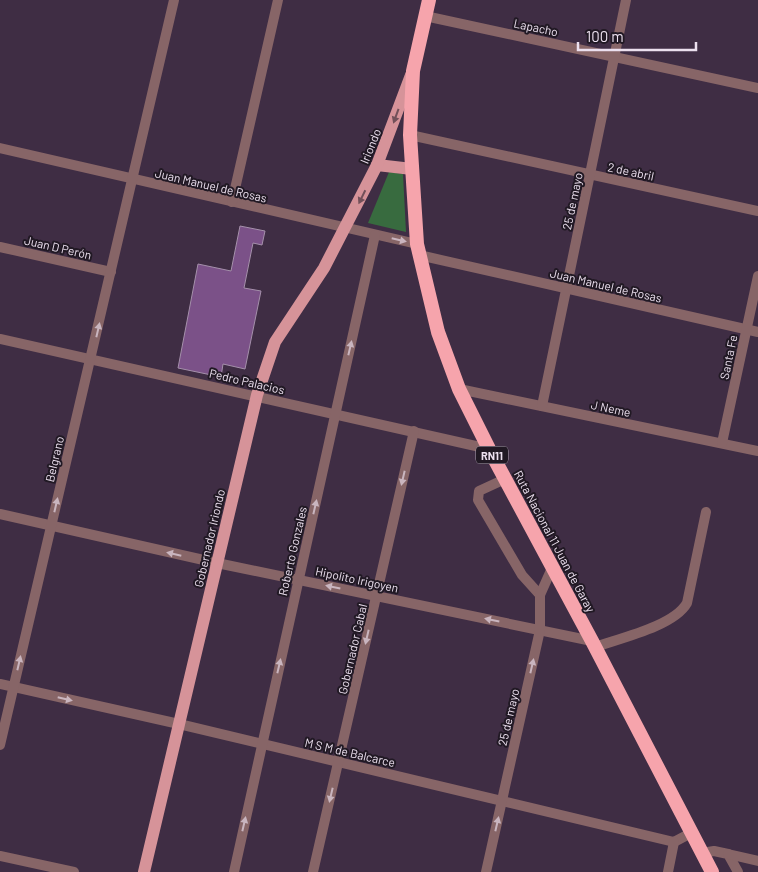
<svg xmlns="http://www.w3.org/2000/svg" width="758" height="872" font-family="Barlow,sans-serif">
	<rect width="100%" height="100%" fill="#3f2d44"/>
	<polygon fill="#386b3f" points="389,172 403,174 406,232 368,223"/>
	<polygon fill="#7b5188" stroke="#a590ab" points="240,226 265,231 262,245 253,243 244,288 261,291 245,369 223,364 221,377 178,368 198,264 231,271"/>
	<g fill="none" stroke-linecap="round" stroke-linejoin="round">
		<g stroke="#876567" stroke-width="10">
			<polyline points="425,16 758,88"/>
			<polyline points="410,135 758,211"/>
			<polyline points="0,148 417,244"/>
			<polyline points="232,202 278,0"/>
			<polyline points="0,247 111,272"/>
			<polyline points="419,255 758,332"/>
			<polyline points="0,339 489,449"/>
			<polyline points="459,389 758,451"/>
			<polyline points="542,406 626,0"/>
			<polyline points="722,443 758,276"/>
			<polyline points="505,479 479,491 478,500 522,575 540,595"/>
			<polyline points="0,514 217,563 592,641"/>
			<path d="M595 647C621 638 674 626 687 603L706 512"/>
			<polyline points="0,684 179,724 674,842 691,833"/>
			<polyline points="0,745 174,0"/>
			<polyline points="702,853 714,851 728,854 738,872"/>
			<polyline points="728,854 758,861"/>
			<polyline points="0,856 74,872"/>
			<polyline points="234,872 375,235"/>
			<polyline points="313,872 414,431"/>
			<polyline points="486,872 540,630 540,595 552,568"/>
			<polyline points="668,872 674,842"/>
		</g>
		<g stroke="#d69399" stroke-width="12">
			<polyline points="377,165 412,169"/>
			<polyline points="144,872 257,395 275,342 324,268 377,165 411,75"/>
		</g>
		<polyline stroke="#f6a4ac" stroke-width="14" points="429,0 413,71 410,135 417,244 438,332 459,389 489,449 592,641 712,872"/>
	</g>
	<defs><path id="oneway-solid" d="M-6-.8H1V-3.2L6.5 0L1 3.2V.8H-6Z" transform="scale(1.25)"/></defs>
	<g fill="#725059">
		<use href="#oneway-solid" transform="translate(396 116) rotate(110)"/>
		<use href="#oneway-solid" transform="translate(362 197) rotate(116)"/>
	</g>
	<g fill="#c9b5bf">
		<use href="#oneway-solid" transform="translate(399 240) rotate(13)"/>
		<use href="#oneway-solid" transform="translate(98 330) rotate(-77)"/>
		<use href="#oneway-solid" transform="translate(350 348) rotate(-77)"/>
		<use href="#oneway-solid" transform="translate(403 478) rotate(103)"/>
		<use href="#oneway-solid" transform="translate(56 505) rotate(-77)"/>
		<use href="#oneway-solid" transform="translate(315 507) rotate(-77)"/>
		<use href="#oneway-solid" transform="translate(174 554) rotate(-167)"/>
		<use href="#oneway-solid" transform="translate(333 587) rotate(-168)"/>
		<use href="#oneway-solid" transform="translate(492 620) rotate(-168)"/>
		<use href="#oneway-solid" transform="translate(367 637) rotate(103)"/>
		<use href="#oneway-solid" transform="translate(19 663) rotate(-77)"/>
		<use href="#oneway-solid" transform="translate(279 666) rotate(-77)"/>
		<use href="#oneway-solid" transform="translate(532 666) rotate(-77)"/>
		<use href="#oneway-solid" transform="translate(65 699) rotate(13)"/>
		<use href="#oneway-solid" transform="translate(331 795) rotate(103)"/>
		<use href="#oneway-solid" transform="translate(244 824) rotate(-77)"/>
		<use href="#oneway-solid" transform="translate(497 824) rotate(-77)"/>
	</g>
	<g text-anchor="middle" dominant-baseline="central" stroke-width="4" stroke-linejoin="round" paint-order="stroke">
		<rect fill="#211924" stroke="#afa4b2" stroke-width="1" x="476" y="446.5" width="32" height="17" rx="4"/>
		<g font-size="11" font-weight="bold" fill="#ece0ef">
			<text x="492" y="455">RN11</text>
		</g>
		<g font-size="12" fill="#ece0ef" stroke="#211924">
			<text transform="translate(536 27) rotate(12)">Lapacho</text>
			<text transform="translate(370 146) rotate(-68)">Iriondo</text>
			<text transform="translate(631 171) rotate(12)">2 de abril</text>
			<text transform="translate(211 185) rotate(13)">Juan Manuel de Rosas</text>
			<text transform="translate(572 201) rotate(-78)">25 de mayo</text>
			<text transform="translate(58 247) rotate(13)">Juan D Perón</text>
			<text transform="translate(606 285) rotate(13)">Juan Manuel de Rosas</text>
			<text transform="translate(728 357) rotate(-78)">Santa Fe</text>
			<text transform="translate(247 381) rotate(13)">Pedro Palacios</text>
			<text transform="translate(611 408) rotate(12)">J Neme</text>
			<text transform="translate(54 459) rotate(-77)">Belgrano</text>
			<text transform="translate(209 538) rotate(-77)">Gobernador Iriondo</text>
			<text transform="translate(555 541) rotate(62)">Ruta Nacional 11 Juan de Garay</text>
			<text transform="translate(292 551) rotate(-77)">Roberto Gonzales</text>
			<text transform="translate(357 579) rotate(12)">Hipolito Irigoyen</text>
			<text transform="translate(352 649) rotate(-77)">Gobernador Cabal</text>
			<text transform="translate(508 717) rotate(-77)">25 de mayo</text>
			<text transform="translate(350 752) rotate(13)">M S M de Balcarce</text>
		</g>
	</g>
	<path d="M578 42v8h118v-8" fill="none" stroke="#ece0ef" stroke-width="2.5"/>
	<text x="586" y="42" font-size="15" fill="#ece0ef" stroke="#211924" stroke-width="4" paint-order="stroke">100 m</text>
</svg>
